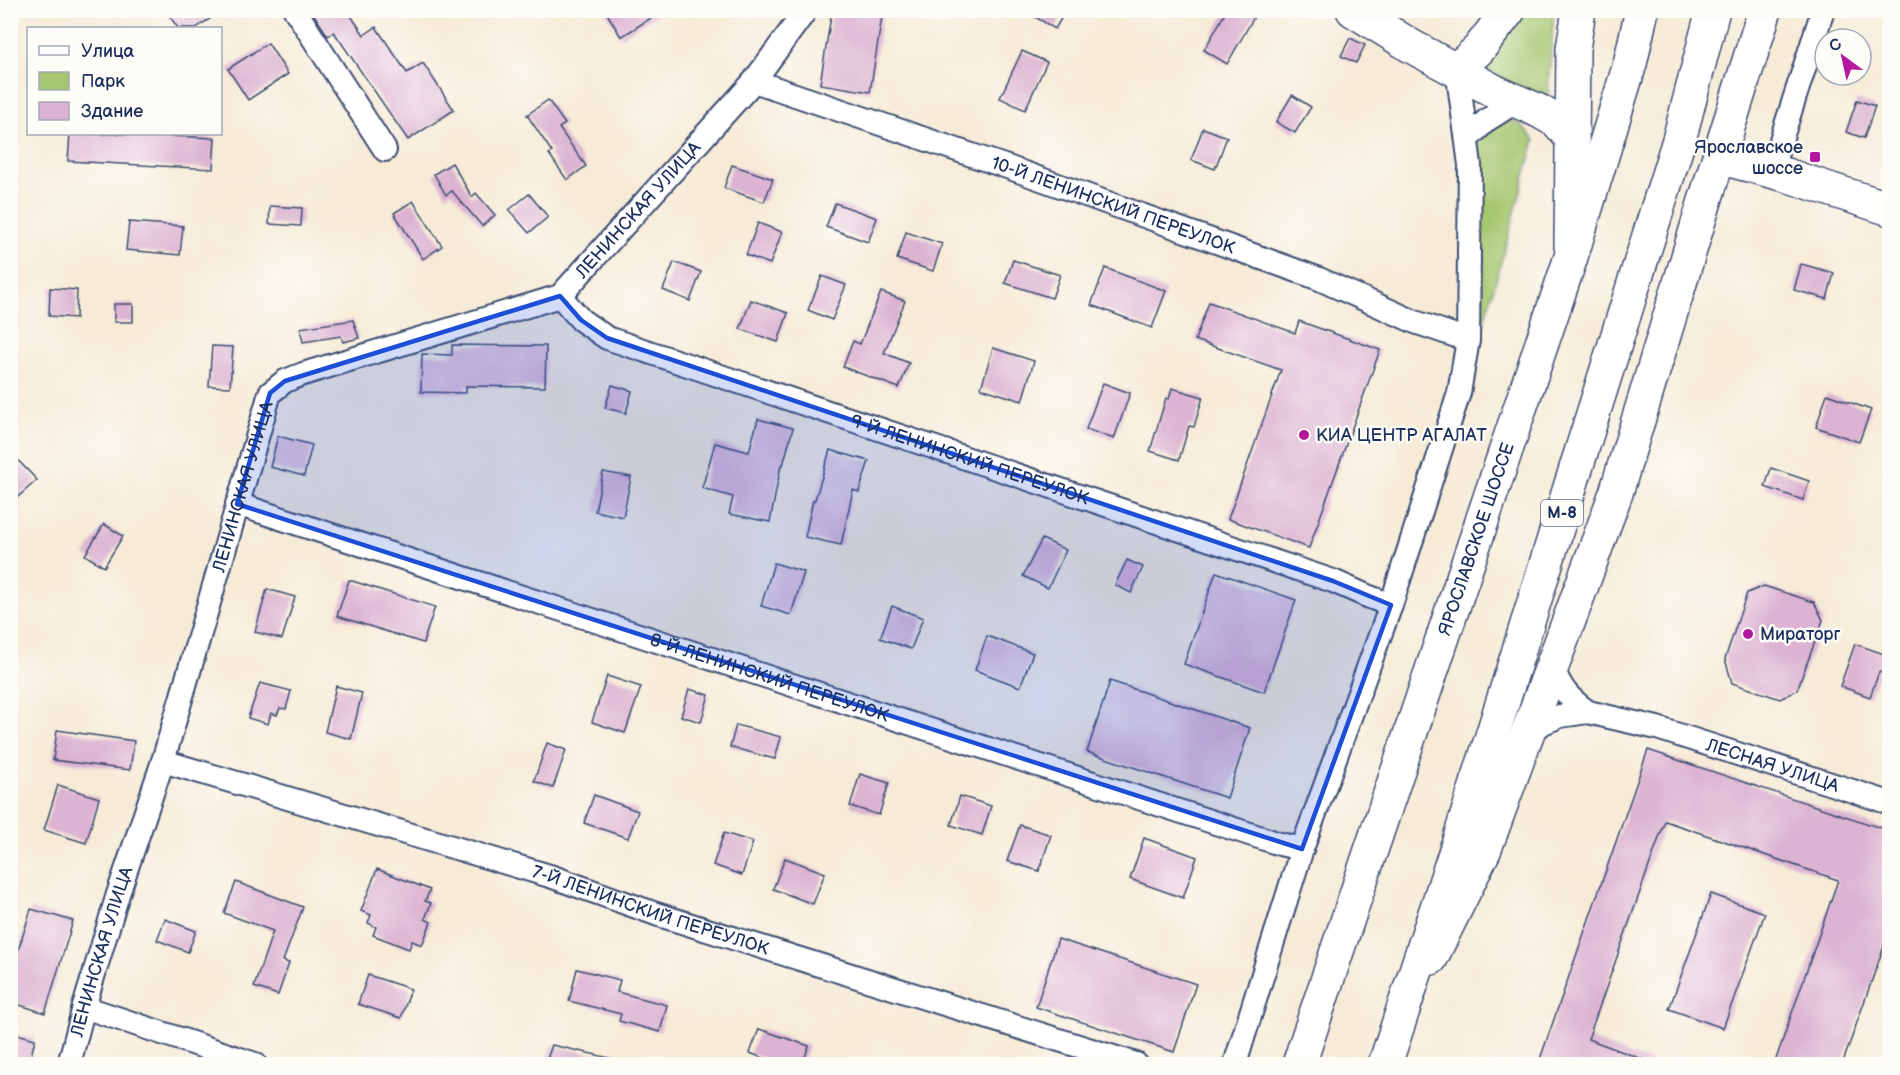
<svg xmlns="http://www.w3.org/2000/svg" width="1900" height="1075" font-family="'Balsamiq Sans',sans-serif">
	<rect width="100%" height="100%" fill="#fdfcf7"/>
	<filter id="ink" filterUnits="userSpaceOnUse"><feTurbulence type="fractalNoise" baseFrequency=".0167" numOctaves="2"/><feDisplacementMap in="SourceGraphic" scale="12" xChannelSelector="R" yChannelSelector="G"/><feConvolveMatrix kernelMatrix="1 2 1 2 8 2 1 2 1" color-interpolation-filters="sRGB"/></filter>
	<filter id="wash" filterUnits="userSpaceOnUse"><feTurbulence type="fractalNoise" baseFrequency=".008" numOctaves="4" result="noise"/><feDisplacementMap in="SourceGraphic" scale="24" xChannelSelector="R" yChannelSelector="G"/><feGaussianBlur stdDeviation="1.35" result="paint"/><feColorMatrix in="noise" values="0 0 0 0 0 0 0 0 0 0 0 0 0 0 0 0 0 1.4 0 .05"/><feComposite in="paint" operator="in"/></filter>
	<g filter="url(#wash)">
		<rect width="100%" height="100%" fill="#f6ebd7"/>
		<g fill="#a6c66f" stroke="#607a66" stroke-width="1.5">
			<polygon points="1516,11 1554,11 1549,76 1548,107 1488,78 1484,67"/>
			<polygon points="1500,120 1519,123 1535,140 1478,344 1477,144"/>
		</g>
		<g id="blocks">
			<g fill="#dcb3d2">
				<polygon points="165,10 223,10 196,28 178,28"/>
				<polygon points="311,10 347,10 364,35 376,27 407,73 423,63 454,110 408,140 334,32 328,36"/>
				<polygon points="605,10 664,10 621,37"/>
				<polygon points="832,10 883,10 870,92 820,84"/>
				<polygon points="1024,10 1066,10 1055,29"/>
				<polygon points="1227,10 1258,10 1227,64 1204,50"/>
				<polygon points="1350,38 1365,45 1356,63 1341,56"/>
				<polygon points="268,43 288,74 248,100 228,69"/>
				<polygon points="1022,51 1047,62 1025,110 1000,98"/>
				<polygon points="1292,95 1311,107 1295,133 1276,122"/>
				<polygon points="548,100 565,124 559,128 586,166 567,180 549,154 552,152 527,115"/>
				<polygon points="1857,100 1875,106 1864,138 1846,132"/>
				<polygon points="1203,128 1227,137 1215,169 1191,160"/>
				<polygon points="70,134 123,134 215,138 213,169 68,161"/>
				<polygon points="452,163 472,197 476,193 495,215 482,226 452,191 446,195 434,174"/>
				<polygon points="732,165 773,179 764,202 724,188"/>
				<polygon points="529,194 548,217 529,233 509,210"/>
				<polygon points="413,201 442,246 423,259 394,213"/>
				<polygon points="835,203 877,218 868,242 826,227"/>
				<polygon points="270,206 302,208 301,226 269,224"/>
				<polygon points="129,222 183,226 180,255 126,250"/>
				<polygon points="758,223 782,232 770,264 746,255"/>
				<polygon points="906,232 942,244 933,271 897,259"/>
				<polygon points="1013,260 1060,275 1052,298 1005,283"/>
				<polygon points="674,262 701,272 690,301 663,290"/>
				<polygon points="1801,264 1834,273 1827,299 1794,290"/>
				<polygon points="1105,268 1166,291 1152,328 1091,305"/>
				<polygon points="822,276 846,285 832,320 808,310"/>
				<polygon points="50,288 77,290 76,318 49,316"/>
				<polygon points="881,292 905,301 884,353 909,363 899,388 843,367 853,341 860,344"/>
				<polygon points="751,300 788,313 778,342 740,329"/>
				<polygon points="1209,302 1295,333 1299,321 1380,350 1309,548 1228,519 1281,370 1195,340"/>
				<rect x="114" y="304" width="19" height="18"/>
				<polygon points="353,320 359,338 343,342 341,336 303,342 300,328"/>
				<polygon points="452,345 546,346 545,387 466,386 466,393 421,392 422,354 452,355"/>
				<polygon points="212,346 233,347 230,387 209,386"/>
				<polygon points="993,348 1034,361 1022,401 981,388"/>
				<polygon points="1103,383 1130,393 1114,439 1086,429"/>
				<polygon points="612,385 632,391 626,413 605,408"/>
				<polygon points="1172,388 1203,397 1194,427 1189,426 1179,460 1150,451 1166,398 1169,399"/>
				<polygon points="1827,394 1871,410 1859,442 1816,427"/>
				<polygon points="758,419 793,428 783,465 781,465 770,522 729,514 733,497 702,488 715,443 749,452"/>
				<polygon points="278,436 312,445 304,476 270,467"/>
				<polygon points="830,450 869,461 859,492 853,490 841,545 805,537 813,500 815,500"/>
				<polygon points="10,452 37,480 10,504"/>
				<polygon points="1771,468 1809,481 1803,500 1765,487"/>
				<polygon points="603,472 631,477 623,517 595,511"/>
				<polygon points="104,524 123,536 104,567 85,555"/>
				<polygon points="1042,539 1066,550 1048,588 1023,576"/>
				<polygon points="1127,560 1143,567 1131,593 1115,585"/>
				<polygon points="774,563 804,572 791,615 761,606"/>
				<polygon points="1216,572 1296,600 1264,692 1184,664"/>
				<polygon points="349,580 435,607 423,643 337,616"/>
				<polygon points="1764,586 1814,602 1823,620 1797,690 1780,699 1732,683 1725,659 1747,593"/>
				<polygon points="267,589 295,597 282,639 255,632"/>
				<polygon points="892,606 923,618 911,649 880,638"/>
				<polygon points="987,636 1033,653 1020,687 975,670"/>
				<polygon points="1855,644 1890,656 1890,676 1879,672 1870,697 1840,686"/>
				<polygon points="607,676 641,687 625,733 592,722"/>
				<polygon points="1110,681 1250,728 1227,798 1087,752"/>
				<polygon points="260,683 291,691 286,709 280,708 277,715 271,713 268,724 248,718"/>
				<polygon points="336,686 362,693 351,739 325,732"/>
				<polygon points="689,689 709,695 701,722 681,716"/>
				<polygon points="736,725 781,737 775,759 730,747"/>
				<polygon points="57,730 134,741 130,770 53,760"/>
				<polygon points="547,743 566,750 553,788 534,781"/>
				<polygon points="1648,750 1890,831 1890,929 1842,1065 1774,1065 1838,880 1665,821 1588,1039 1653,1063 1653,1065 1538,1065"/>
				<polygon points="860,774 889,783 879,815 850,806"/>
				<polygon points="58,785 99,798 86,843 44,830"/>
				<polygon points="594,795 638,811 628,838 584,823"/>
				<polygon points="960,796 991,806 982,835 951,825"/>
				<polygon points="1020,825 1051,835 1039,871 1007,861"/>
				<polygon points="724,833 753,842 742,875 713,865"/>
				<polygon points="1144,838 1197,857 1183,898 1130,879"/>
				<polygon points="785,858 825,873 813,904 773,889"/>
				<polygon points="377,869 430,890 425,901 431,903 425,919 431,922 422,945 412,941 409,949 373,935 376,927 368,923 371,915 361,911"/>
				<polygon points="236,882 303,907 283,961 289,963 278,995 254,987 273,931 224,913"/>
				<polygon points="1711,894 1765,913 1723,1028 1669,1009"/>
				<polygon points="31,909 73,921 45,1013 10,1002 10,977"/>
				<polygon points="165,919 196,931 188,952 157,940"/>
				<polygon points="1058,939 1196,984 1174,1052 1036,1007"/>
				<polygon points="577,969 620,980 617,992 667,1005 660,1032 619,1021 621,1014 569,1001"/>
				<polygon points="368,975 411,989 401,1018 358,1004"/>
				<polygon points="759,1029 809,1046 802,1065 781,1065 750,1053"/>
				<polygon points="10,1032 35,1039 29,1065 10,1065"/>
				<polygon points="552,1045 610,1058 609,1065 545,1065"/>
			</g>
		</g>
	</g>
	<g filter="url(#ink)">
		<use href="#blocks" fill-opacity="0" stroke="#3c4b70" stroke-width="1.5"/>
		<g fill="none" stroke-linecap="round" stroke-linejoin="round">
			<g stroke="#3c4b70" stroke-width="26">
				<g id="street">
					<polyline points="295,10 385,150"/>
					<path id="s1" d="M754 81 1013 169 1317 278 1415 322 1468 340"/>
					<polyline points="1467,139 1487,120 1517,101"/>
					<polyline points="1771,171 1823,10"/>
					<path id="s2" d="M560 296 581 320 607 338 1333 581 1367 596 1391 605"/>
					<path id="s3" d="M237 504 1280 844 1302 849"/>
					<path d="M1552 666C1561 689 1568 698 1588 712"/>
					<path id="s4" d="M1526 737 1543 723 1560 716 1588 712 1657 728 1890 803"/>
					<path id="s5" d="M163 761 553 877 656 914 1136 1064"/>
					<polyline points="84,1007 255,1064"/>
					<path id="s6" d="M69 1064 84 1007 118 894 163 761 270 393 285 381 303 374 560 296 754 81 806 10"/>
					<polyline points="1235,1064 1302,849 1391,605 1459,393 1468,340 1470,165 1457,69"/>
				</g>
			</g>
			<g stroke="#3c4b70" stroke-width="36">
				<g id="secondary">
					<polyline points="1353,10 1411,46 1496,92 1539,111 1558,122 1572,139"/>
					<polyline points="1457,69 1478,50 1509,10"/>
					<polyline points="1719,157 1786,175 1890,209"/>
					<polyline points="1571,246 1573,49 1579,10"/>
					<polyline points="1431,958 1484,851 1616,493 1704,204 1765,10"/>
				</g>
			</g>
			<g stroke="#3c4b70" stroke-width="36">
				<g id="highway">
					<path id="s7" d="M1299 1064 1571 257 1630 64 1642 10"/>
					<polyline points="1385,1064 1460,838 1679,140 1713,10"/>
				</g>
			</g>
			<use href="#street" stroke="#fff" stroke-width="22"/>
			<use href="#secondary" stroke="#fff" stroke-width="33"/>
			<use href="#highway" stroke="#fff" stroke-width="33"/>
		</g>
	</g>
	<path fill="#1d4ed8" fill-opacity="0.2" stroke="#1d4ed8" stroke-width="4.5" stroke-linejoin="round" d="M560 296 581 320 607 338 1333 581 1391 605 1302 849 237 504 270 393 285 381Z"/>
	<g fill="#b5179e" stroke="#fdfcf7" stroke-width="2">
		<rect x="1809" y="151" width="12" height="12" rx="3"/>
		<circle cx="1304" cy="435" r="6"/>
		<circle cx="1748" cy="634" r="6"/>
	</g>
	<g text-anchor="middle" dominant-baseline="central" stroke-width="5" stroke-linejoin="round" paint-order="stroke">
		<rect fill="#fdfcf7" stroke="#5f6c8c" stroke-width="1.5" x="1541" y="500" width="42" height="26" rx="4.5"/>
		<g font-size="16" font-weight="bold" fill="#1b2f5e">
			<text x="1562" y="513">М-8</text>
		</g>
		<g font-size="18" fill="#1b2f5e" stroke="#fdfcf7" text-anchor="start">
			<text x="1803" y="147" text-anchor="end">Ярославское<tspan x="1803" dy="21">шоссе</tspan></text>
			<text x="1316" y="435">КИА ЦЕНТР АГАЛАТ</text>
			<text x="1760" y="634">Мираторг</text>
		</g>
		<g font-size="18" fill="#1b2f5e" stroke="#fdfcf7">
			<text stroke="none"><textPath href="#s1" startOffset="380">10-Й ЛЕНИНСКИЙ ПЕРЕУЛОК</textPath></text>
			<text stroke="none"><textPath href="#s6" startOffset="1124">ЛЕНИНСКАЯ УЛИЦА</textPath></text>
			<text stroke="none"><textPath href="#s2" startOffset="446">9-Й ЛЕНИНСКИЙ ПЕРЕУЛОК</textPath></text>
			<text stroke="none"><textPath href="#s6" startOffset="603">ЛЕНИНСКАЯ УЛИЦА</textPath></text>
			<text stroke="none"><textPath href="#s7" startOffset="554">ЯРОСЛАВСКОЕ ШОССЕ</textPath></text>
			<text stroke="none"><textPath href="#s3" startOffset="560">8-Й ЛЕНИНСКИЙ ПЕРЕУЛОК</textPath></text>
			<text stroke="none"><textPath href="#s4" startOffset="261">ЛЕСНАЯ УЛИЦА</textPath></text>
			<text stroke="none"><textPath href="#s5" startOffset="510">7-Й ЛЕНИНСКИЙ ПЕРЕУЛОК</textPath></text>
			<text stroke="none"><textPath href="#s6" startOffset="117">ЛЕНИНСКАЯ УЛИЦА</textPath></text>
		</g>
	</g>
	<rect width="1900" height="1075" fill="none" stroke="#fdfcf7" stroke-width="36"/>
	<rect x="27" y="27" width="195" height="108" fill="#fdfcf7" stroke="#a3aaba" stroke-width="1.5"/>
	<rect x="39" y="46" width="30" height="9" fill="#ffffff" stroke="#a3aaba" stroke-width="1.5"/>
	<text x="81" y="57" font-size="18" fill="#1b2f5e">Улица</text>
	<rect x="39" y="72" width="30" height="18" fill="#a6c66f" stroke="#a3aaba" stroke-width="1.5"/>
	<text x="81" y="87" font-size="18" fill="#1b2f5e">Парк</text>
	<rect x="39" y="102" width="30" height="18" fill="#dcb3d2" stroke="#a3aaba" stroke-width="1.5"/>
	<text x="81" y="117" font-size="18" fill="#1b2f5e">Здание</text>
	<g transform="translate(1843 57) rotate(327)"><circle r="28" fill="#fdfcf7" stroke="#a3aaba" stroke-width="1.5"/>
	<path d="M0-4.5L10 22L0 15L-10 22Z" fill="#b5179e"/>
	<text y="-9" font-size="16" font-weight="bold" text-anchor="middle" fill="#1b2f5e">С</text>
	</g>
</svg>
